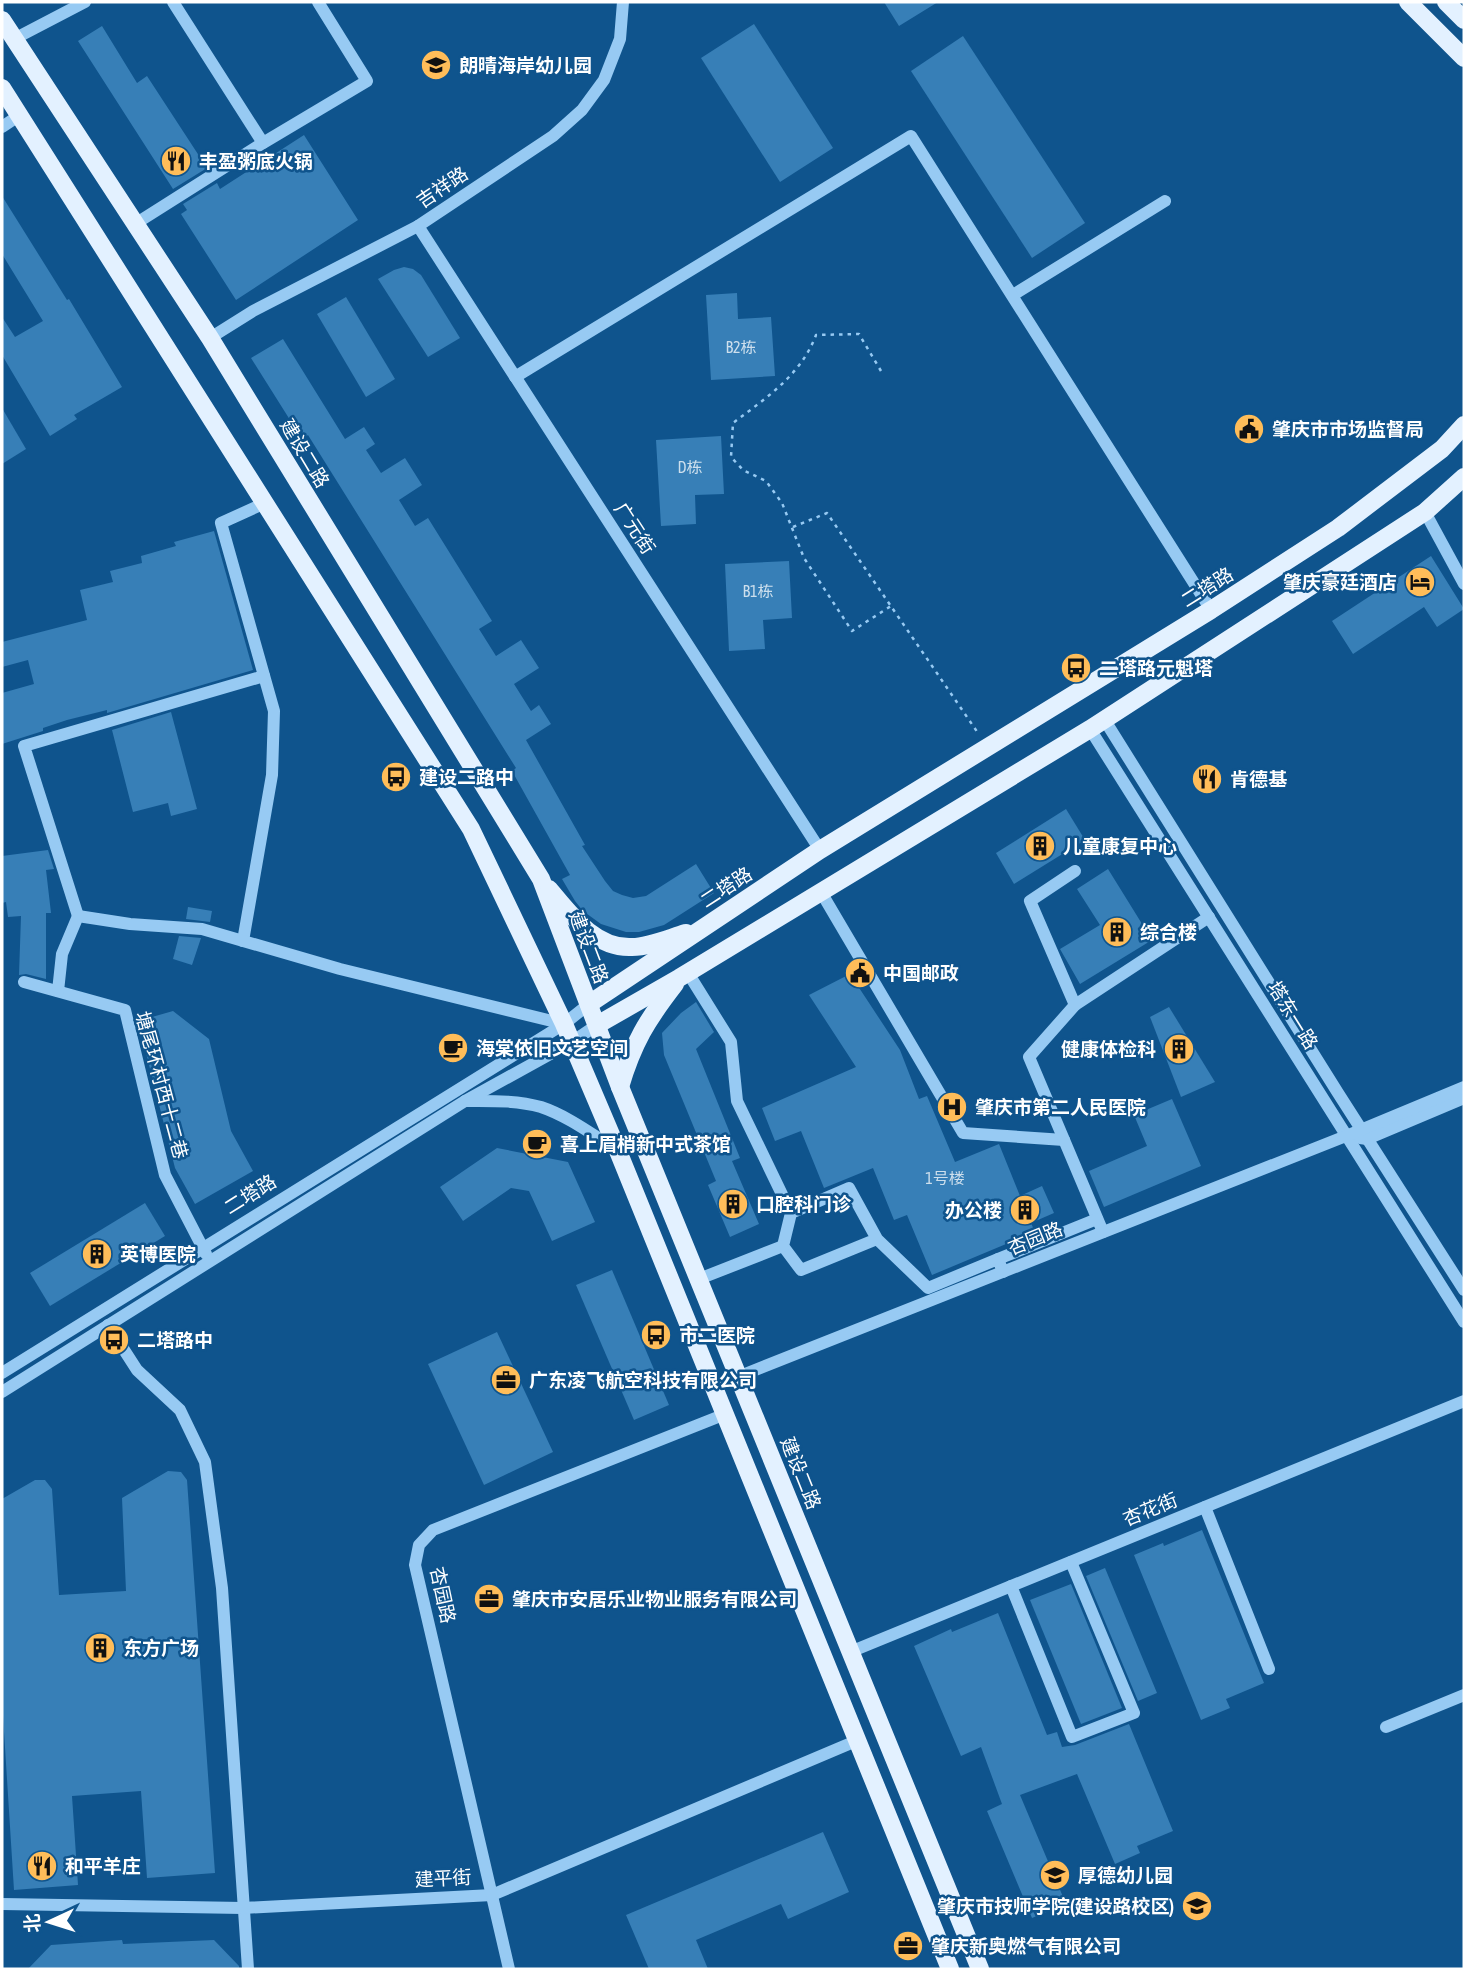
<svg xmlns="http://www.w3.org/2000/svg" width="1466" height="1971" font-family="'Asap Condensed','Noto Sans SC',sans-serif">
	<rect width="100%" height="100%" fill="#0f548d"/>
	<g fill="#377fb7">
		<polygon points="884,2 938,2 899,26"/>
		<polygon points="754,24 833,148 780,182 701,58"/>
		<polygon points="102,26 137,83 147,76 207,168 173,189 78,41"/>
		<polygon points="963,36 1085,223 1032,258 911,71"/>
		<polygon points="304,135 358,220 236,300 181,214 187,210 183,204 217,183 220,189"/>
		<polygon points="2,196 67,300 69,299 122,387 74,415 77,419 50,436 2,355 2,317 15,337 43,321 2,254"/>
		<polygon points="404,267 413,269 421,275 460,338 428,357 378,279 394,270"/>
		<polygon points="737,293 738,319 771,317 775,376 711,380 706,295"/>
		<polygon points="346,297 395,379 366,397 317,314"/>
		<polygon points="283,339 345,439 364,427 375,444 366,450 381,473 405,458 422,485 399,500 415,526 428,518 492,621 479,629 496,656 521,640 539,668 514,684 531,711 539,705 551,724 526,740 585,845 582,846 605,881 613,891 622,895 633,898 646,896 696,864 714,893 664,925 639,932 626,932 601,924 583,911 575,901 562,879 570,875 512,771 516,768 308,435 302,439 251,358"/>
		<polygon points="2,408 26,449 2,464"/>
		<polygon points="721,436 724,494 695,495 696,524 661,526 656,440"/>
		<polygon points="214,531 253,670 107,713 107,710 67,720 43,728 43,731 2,744 2,693 34,684 28,660 2,667 2,642 87,620 80,590 113,582 110,571 142,563 141,556 176,546 174,542"/>
		<polygon points="1431,556 1464,609 1437,627 1424,607 1353,654 1332,621"/>
		<polygon points="789,561 792,618 763,620 765,649 729,651 725,564"/>
		<polygon points="171,712 197,809 171,816 168,803 133,812 112,730"/>
		<polygon points="1066,809 1085,840 1014,884 996,853"/>
		<polygon points="48,850 54,869 46,870 51,913 46,913 46,979 26,974 19,975 21,916 8,917 6,902 2,903 2,856"/>
		<polygon points="1108,869 1152,940 1080,984 1060,949 1100,925 1077,889"/>
		<polygon points="188,907 212,911 210,922 186,919"/>
		<polygon points="179,936 201,938 192,965 173,959"/>
		<polygon points="850,974 900,1050 919,1099 927,1096 955,1162 999,1144 1020,1196 1042,1186 1054,1213 1031,1223 1035,1232 932,1275 907,1215 894,1220 873,1168 824,1188 801,1131 775,1141 762,1108 856,1067 809,995"/>
		<polygon points="696,1002 714,1032 696,1049 740,1158 732,1161 759,1224 730,1237 708,1185 716,1181 664,1055 662,1033 681,1013"/>
		<polygon points="1169,1007 1215,1082 1181,1097 1150,1017"/>
		<polygon points="173,1011 209,1039 231,1131 253,1171 195,1204 175,1168 138,1021"/>
		<polygon points="1172,1099 1201,1166 1104,1207 1089,1171 1147,1146 1134,1115"/>
		<polygon points="497,1148 568,1162 595,1222 552,1241 529,1191 511,1188 463,1221 440,1187"/>
		<polygon points="145,1203 165,1236 50,1306 30,1273"/>
		<polygon points="612,1270 669,1405 634,1420 576,1285"/>
		<polygon points="497,1332 553,1452 484,1485 428,1364"/>
		<polygon points="168,1471 181,1472 187,1480 215,1873 147,1878 141,1791 72,1796 78,1885 14,1890 2,1700 2,1499 35,1480 45,1480 52,1489 59,1595 126,1591 122,1498"/>
		<polygon points="1202,1530 1264,1683 1226,1699 1230,1708 1201,1720 1134,1555 1163,1543 1164,1546"/>
		<polygon points="1105,1568 1157,1693 1138,1701 1086,1576"/>
		<polygon points="1071,1584 1122,1708 1081,1724 1030,1600"/>
		<polygon points="998,1613 1047,1735 1057,1732 1062,1747 1075,1745 1129,1724 1173,1831 1137,1846 1140,1853 1115,1864 1077,1774 1020,1795 1066,1904 1032,1918 987,1811 1002,1804 981,1747 961,1756 914,1646 951,1629 952,1632"/>
		<polygon points="823,1832 849,1892 788,1919 781,1904 696,1940 708,1969 649,1969 626,1915"/>
		<polygon points="122,1940 123,1944 214,1940 239,1966 239,1969 28,1969 51,1945"/>
	</g>
	<g fill="none" stroke-linecap="round" stroke-linejoin="round">
		<g stroke="#97caf3" stroke-width="2.5" stroke-dasharray="3.5 5" stroke-linecap="butt">
			<path d="M881 371 859 334 816 335C801 375 766 398 733 423L731 457 743 470 766 481 782 503 804 558 852 631 891 606"/>
			<polyline points="793,527 827,513 978,733"/>
		</g>
		<g stroke="#97caf3" stroke-width="12">
			<polyline points="173,2 263,143"/>
			<polyline points="14,39 85,2"/>
			<polyline points="2,127 20,115"/>
			<polyline points="135,224 263,143 367,81 318,2"/>
			<polyline points="418,226 820,850"/>
			<polyline points="1013,295 1165,201"/>
			<polyline points="210,338 253,311 418,226 553,136 582,110 604,80 620,39 623,2"/>
			<polyline points="515,377 911,136 1211,610"/>
			<polyline points="1425,512 1464,584"/>
			<polyline points="1104,719 1338,1093 1464,1290"/>
			<polyline points="1090,729 1464,1322"/>
			<polyline points="821,892 963,1133 1064,1140"/>
			<polyline points="78,916 24,746 264,676"/>
			<polyline points="243,941 272,775 274,711 221,523 265,503"/>
			<polyline points="688,973 731,1042 737,1101 791,1213"/>
			<polyline points="24,982 125,1010 165,1175 206,1254"/>
			<polyline points="58,991 62,954 78,916 130,924 202,929 340,969 564,1024"/>
			<polyline points="1075,1005 1030,901 1075,871"/>
			<path d="M465 1101C490 1101 517 1100 541 1107 568 1116 593 1135 617 1150"/>
			<polyline points="1360,1138 1367,1139 1464,1098"/>
			<polyline points="1103,1232 1029,1057 1075,1005 1209,917"/>
			<polyline points="877,1239 801,1270 783,1246 791,1213 849,1188 877,1239 928,1288 998,1259 1003,1272"/>
			<polyline points="998,1259 1097,1219"/>
			<polyline points="699,1279 783,1246"/>
			<polyline points="108,1325 137,1370 180,1410 205,1462 222,1588 248,1969"/>
			<polyline points="2,1373 564,1024 589,1004"/>
			<polyline points="740,1376 1346,1136 1464,1087"/>
			<polyline points="2,1392 465,1101 572,1042 597,1025"/>
			<polyline points="1205,1507 1269,1669"/>
			<polyline points="1011,1586 1072,1737 1134,1713 1071,1562"/>
			<polyline points="850,1652 1464,1401"/>
			<polyline points="1386,1727 1464,1695"/>
			<polyline points="2,1904 243,1908 492,1895 856,1741"/>
			<polyline points="509,1969 415,1565 419,1545 433,1530 723,1415"/>
		</g>
		<g stroke="#e3f1ff" stroke-width="18">
			<polyline points="1408,2 1464,58"/>
			<polyline points="1446,2 1464,20"/>
			<polyline points="2,20 210,338 541,879 620,1087 980,1969"/>
			<polyline points="2,88 471,829 564,1024 618,1151 950,1969"/>
			<path d="M549 889C570 914 595 949 632 947 649 947 669 938 686 933"/>
			<polyline points="589,1004 820,850 1211,610 1338,528 1442,449 1464,425"/>
			<polyline points="597,1025 679,978 1090,729 1425,512 1464,477"/>
			<path d="M620 1087C633 1043 647 1020 675 984"/>
		</g>
	</g>
	<defs>
		<g id="school-disc" transform="scale(1.575)"><circle r="9.5" fill="#ffbd59" stroke="#0f548d"/><path d="M0-5L7-2L0 1L-7-2ZM-4 1L0 2.5L4 1V4Q0 6-4 4Z" fill="#111"/></g>
		<g id="restaurant-disc" transform="scale(1.575)"><circle r="9.5" fill="#ffbd59" stroke="#0f548d"/><path d="M-5-6h1v4h1v-4h1v4h1v-4h1v5L-1.5 .5V6h-2V.5L-5-1ZM5-6V6H3V1.5H1.5Q1.5-4 5-6Z" fill="#111"/></g>
		<g id="civic-disc" transform="scale(1.575)"><circle r="9.5" fill="#ffbd59" stroke="#0f548d"/><path d="M-.6-6.5H3V-4.5H.6V-3L4-1V1h2V6H-6V1h2V-1L-.6-3ZM-1.2 2.5V6h2.4V2.5Z" fill="#111"/></g>
		<g id="hotel-disc" transform="scale(1.575)"><circle r="9.5" fill="#ffbd59" stroke="#0f548d"/><path d="M-6-4.5h1.5V1H6V5H4.5V3h-9V5H-6ZM-4 0a1.8 1.8 0 1 1 3.6 0ZM.5 0V-2.5h3Q6-2.5 6 0Z" fill="#111"/></g>
		<g id="bus-disc" transform="scale(1.575)"><circle r="9.5" fill="#ffbd59" stroke="#0f548d"/><path d="M-5-6H5V4H4V6H2V4H-2V6H-4V4H-5ZM-3.5-4V0h7V-4ZM-3.5 1.2v1.5H-2V1.2ZM2 1.2v1.5H3.5V1.2Z" fill="#111"/></g>
		<g id="building-disc" transform="scale(1.575)"><circle r="9.5" fill="#ffbd59" stroke="#0f548d"/><path d="M-4-6H4V6H1V3H-1V6H-4ZM-2.5-4.3h1.7v1.8h-1.7ZM.8-4.3h1.7v1.8H.8ZM-2.5-1h1.7V.8h-1.7ZM.8-1h1.7V.8H.8Z" fill="#111"/></g>
		<g id="cafe-disc" transform="scale(1.575)"><circle r="9.5" fill="#ffbd59" stroke="#0f548d"/><path d="M-5.5-4.5H6V0H3Q3 3.5 0 3.5H-2.5Q-5.5 3.5-5.5 0ZM3-3.2v2h1.7v-2ZM-6 4.5H4V6H-6Z" fill="#111"/></g>
		<g id="hospital-disc" transform="scale(1.575)"><circle r="9.5" fill="#ffbd59" stroke="#0f548d"/><path d="M-5-5h3v3.5h4V-5h3V5h-3V1.5h-4V5h-3Z" fill="#111"/></g>
		<g id="office-disc" transform="scale(1.575)"><circle r="9.5" fill="#ffbd59" stroke="#0f548d"/><path d="M-6-3h4V-5.5h4V-3h4V5H-6ZM-1-4.5V-3h2v-1.5ZM-6 0V1H6V0Z" fill="#111"/></g>
		<g id="university-disc" transform="scale(1.575)"><circle r="9.5" fill="#ffbd59" stroke="#0f548d"/><path d="M0-5L7-2L0 1L-7-2ZM-4 1L0 2.5L4 1V4Q0 6-4 4Z" fill="#111"/></g>
	</defs>
	<g fill-rule="evenodd">
		<use href="#school-disc" x="436" y="65"/>
		<use href="#restaurant-disc" x="176" y="161"/>
		<use href="#civic-disc" x="1249" y="429"/>
		<use href="#hotel-disc" x="1420" y="582"/>
		<use href="#bus-disc" x="1076" y="668"/>
		<use href="#bus-disc" x="396" y="777"/>
		<use href="#restaurant-disc" x="1207" y="779"/>
		<use href="#building-disc" x="1040" y="846"/>
		<use href="#building-disc" x="1117" y="932"/>
		<use href="#civic-disc" x="860" y="973"/>
		<use href="#cafe-disc" x="453" y="1048"/>
		<use href="#building-disc" x="1179" y="1049"/>
		<use href="#hospital-disc" x="952" y="1107"/>
		<use href="#cafe-disc" x="537" y="1144"/>
		<use href="#building-disc" x="733" y="1204"/>
		<use href="#building-disc" x="1025" y="1210"/>
		<use href="#building-disc" x="97" y="1254"/>
		<use href="#bus-disc" x="656" y="1335"/>
		<use href="#bus-disc" x="114" y="1340"/>
		<use href="#office-disc" x="506" y="1380"/>
		<use href="#office-disc" x="489" y="1599"/>
		<use href="#building-disc" x="100" y="1648"/>
		<use href="#restaurant-disc" x="42" y="1866"/>
		<use href="#school-disc" x="1055" y="1875"/>
		<use href="#university-disc" x="1197" y="1906"/>
		<use href="#office-disc" x="908" y="1946"/>
	</g>
	<g text-anchor="middle" dominant-baseline="central" stroke-width="5" stroke-linejoin="round" paint-order="stroke">
		<g font-size="16" fill="#cddfed">
			<text x="741" y="347">B2栋</text>
			<text x="690" y="467">D栋</text>
			<text x="758" y="591">B1栋</text>
			<text x="945" y="1178">1号楼</text>
		</g>
		<g font-size="19" font-weight="bold" fill="#fff" stroke="#0f548d" text-anchor="start">
			<text x="459" y="65">朗晴海岸幼儿园</text>
			<text x="199" y="161">丰盈粥底火锅</text>
			<text x="1272" y="429">肇庆市市场监督局</text>
			<text x="1397" y="582" text-anchor="end">肇庆豪廷酒店</text>
			<text x="1099" y="668">二塔路元魁塔</text>
			<text x="419" y="777">建设二路中</text>
			<text x="1230" y="779">肯德基</text>
			<text x="1063" y="846">儿童康复中心</text>
			<text x="1140" y="932">综合楼</text>
			<text x="883" y="973">中国邮政</text>
			<text x="476" y="1048">海棠依旧文艺空间</text>
			<text x="1156" y="1049" text-anchor="end">健康体检科</text>
			<text x="975" y="1107">肇庆市第二人民医院</text>
			<text x="560" y="1144">喜上眉梢新中式茶馆</text>
			<text x="756" y="1204">口腔科门诊</text>
			<text x="1002" y="1210" text-anchor="end">办公楼</text>
			<text x="120" y="1254">英博医院</text>
			<text x="679" y="1335">市二医院</text>
			<text x="137" y="1340">二塔路中</text>
			<text x="529" y="1380">广东凌飞航空科技有限公司</text>
			<text x="512" y="1599">肇庆市安居乐业物业服务有限公司</text>
			<text x="123" y="1648">东方广场</text>
			<text x="65" y="1866">和平羊庄</text>
			<text x="1078" y="1875">厚德幼儿园</text>
			<text x="1174" y="1906" text-anchor="end">肇庆市技师学院(建设路校区)</text>
			<text x="931" y="1946">肇庆新奥燃气有限公司</text>
		</g>
		<g font-size="19" fill="#fff" stroke="#0f548d">
			<text transform="translate(442 187) rotate(-34)">吉祥路</text>
			<text transform="translate(305 453) rotate(59)">建设二路</text>
			<text transform="translate(635 528) rotate(57)">广元街</text>
			<text transform="translate(1207 587) rotate(-32)">二塔路</text>
			<text transform="translate(726 887) rotate(-33)">二塔路</text>
			<text transform="translate(589 947) rotate(69)">建设二路</text>
			<text transform="translate(1293 1015) rotate(58)">塔东一路</text>
			<text transform="translate(162 1085) rotate(75)">塘尾环村西十二巷</text>
			<text transform="translate(250 1194) rotate(-32)">二塔路</text>
			<text transform="translate(1035 1238) rotate(-22)">杏园路</text>
			<text transform="translate(801 1473) rotate(68)">建设二路</text>
			<text transform="translate(1150 1509) rotate(-22)">杏花街</text>
			<text transform="translate(443 1595) rotate(78)">杏园路</text>
			<text transform="translate(443 1878) rotate(-3)">建平街</text>
		</g>
	</g>
	<rect width="1466" height="1971" fill="none" stroke="#ffffff" stroke-width="7"/>
	<g transform="translate(49 1922) rotate(266)" stroke="#0f548d" stroke-width="5" paint-order="stroke">
	<path d="M0-5L12 26L0 18L-12 26Z" fill="#ffffff"/>
	<text y="-10" font-size="19" font-weight="bold" text-anchor="middle" fill="#ffffff">北</text>
	</g>
</svg>
